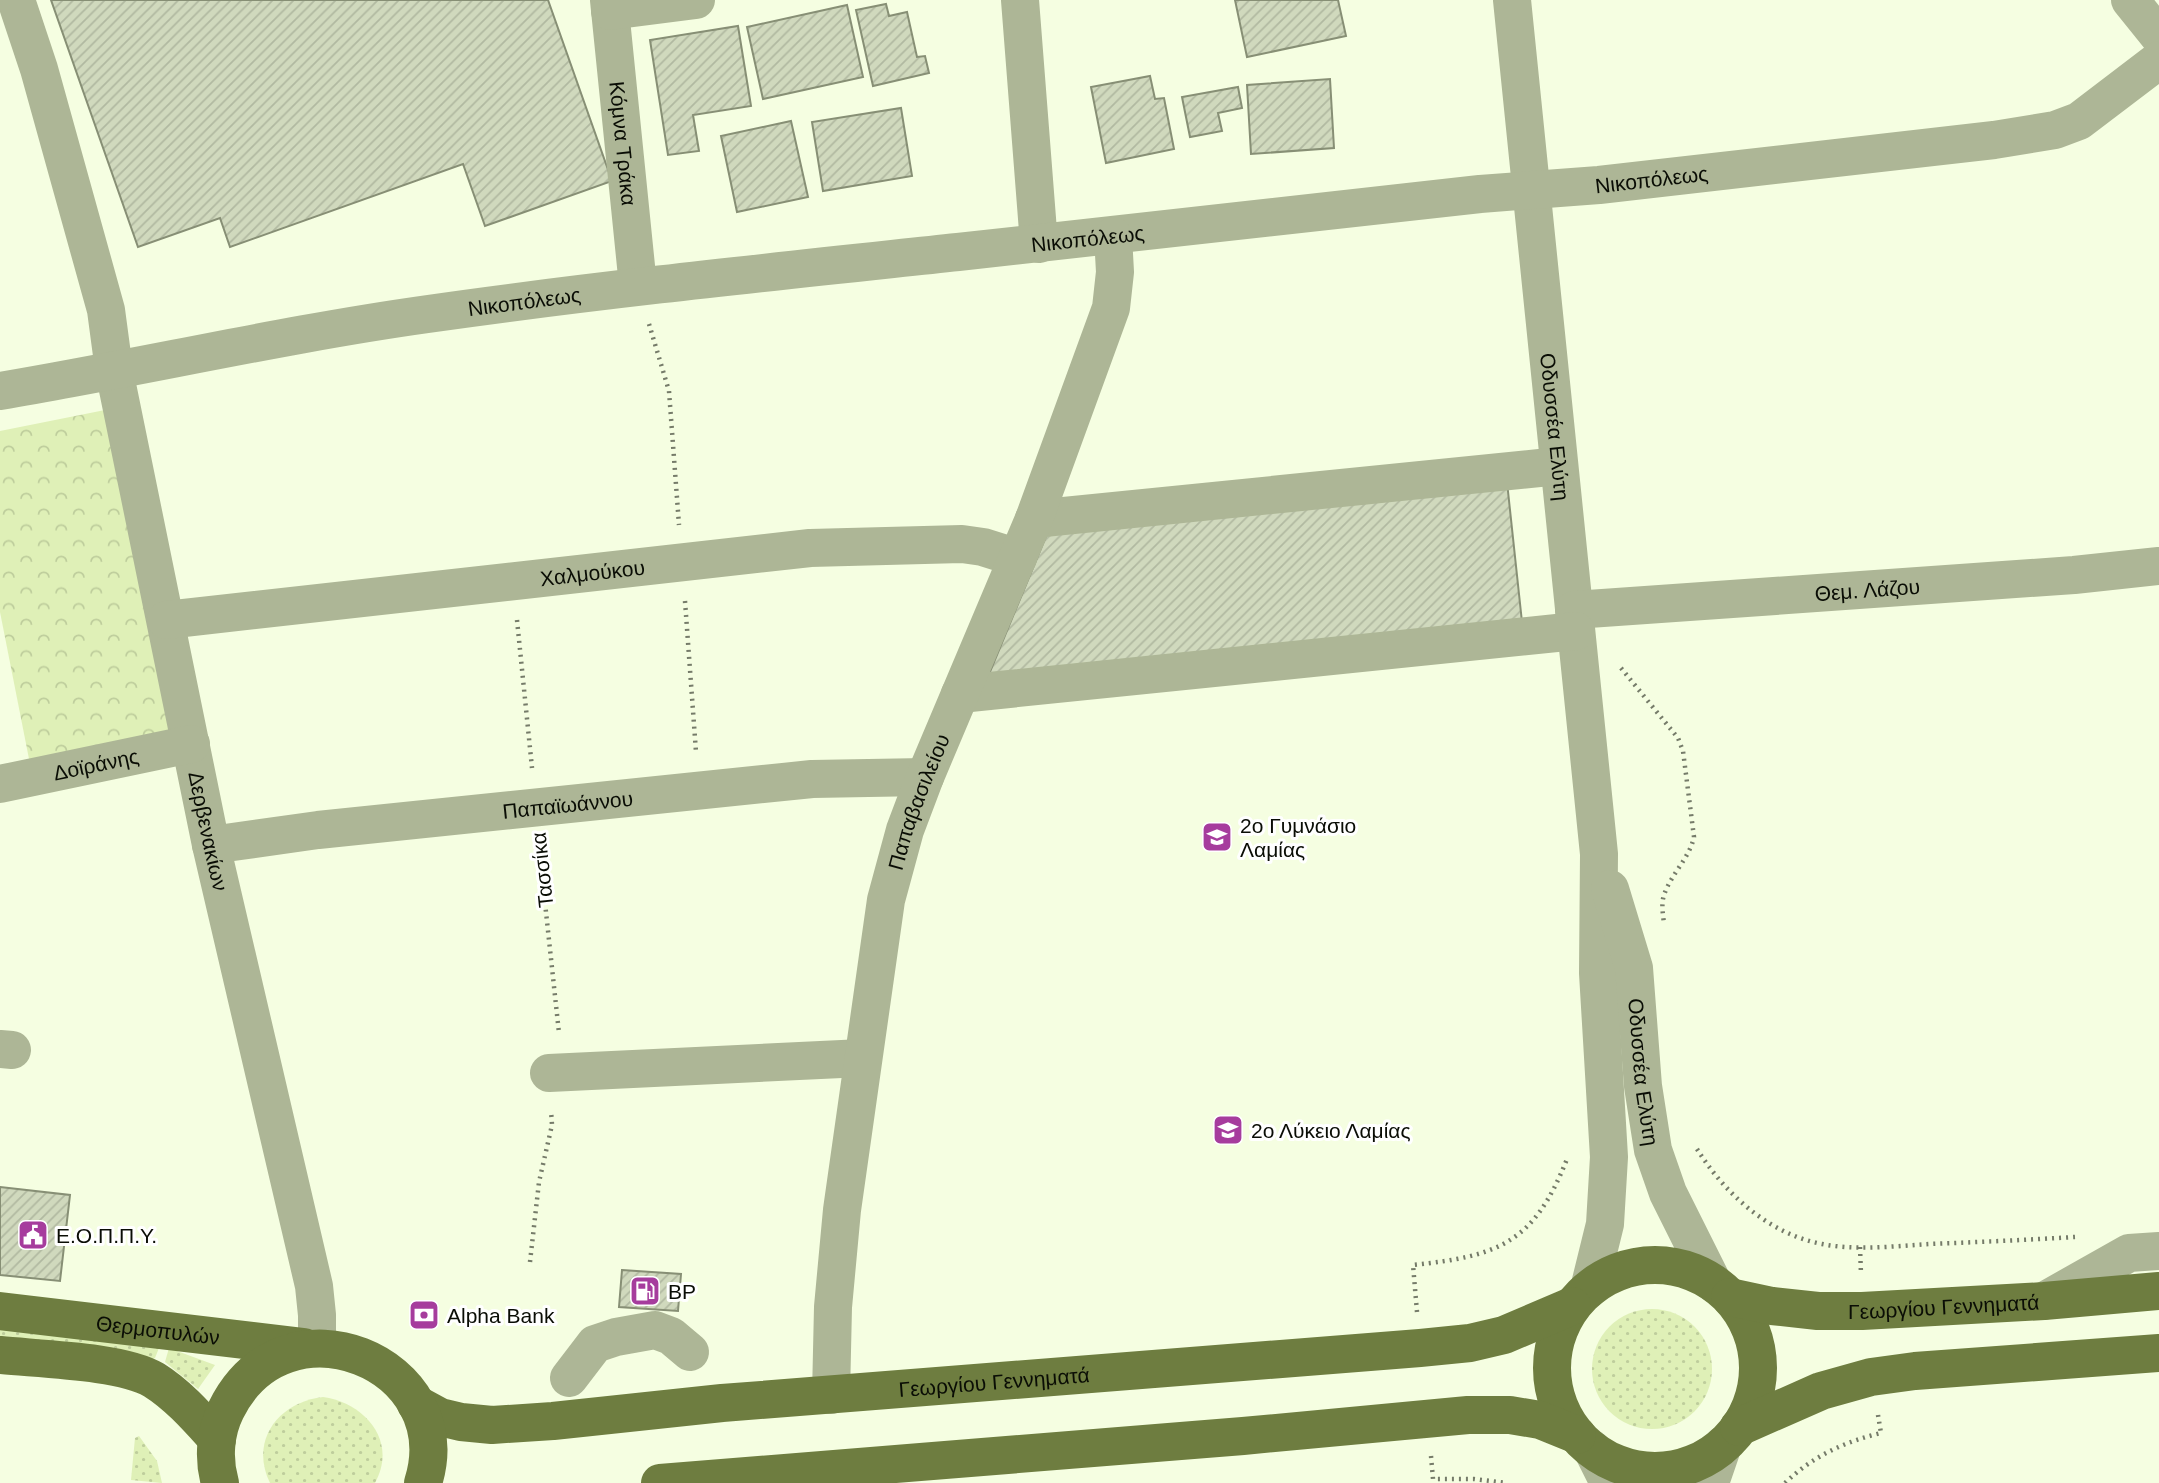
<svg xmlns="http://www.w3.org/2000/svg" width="2159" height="1483" font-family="Arial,sans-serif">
	<defs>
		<pattern id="grass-dots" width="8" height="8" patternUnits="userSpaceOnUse" patternTransform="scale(1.75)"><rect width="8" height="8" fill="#dff0b7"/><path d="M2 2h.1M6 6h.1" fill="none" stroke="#becd9c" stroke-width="1.8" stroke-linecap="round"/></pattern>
		<pattern id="park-crowns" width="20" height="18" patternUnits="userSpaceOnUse" patternTransform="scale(1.75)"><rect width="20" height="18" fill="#dff0b7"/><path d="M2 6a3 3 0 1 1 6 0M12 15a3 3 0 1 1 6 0" fill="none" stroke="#becd9c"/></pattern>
		<pattern id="building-hatch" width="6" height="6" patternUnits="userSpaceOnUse" patternTransform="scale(1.75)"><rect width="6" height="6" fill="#d0d9bd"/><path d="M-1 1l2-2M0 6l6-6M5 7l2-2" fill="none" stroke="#b1b9a1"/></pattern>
	</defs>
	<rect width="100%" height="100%" fill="#f5fee1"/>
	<g fill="url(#grass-dots)">
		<circle cx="1652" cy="1369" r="60"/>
		<polygon points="0,1322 159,1348 155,1358 151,1360 0,1341"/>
		<polygon points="169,1348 215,1365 198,1389 165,1362"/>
		<path d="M323 1397C365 1403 398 1441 375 1483H270C249 1440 279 1402 323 1397Z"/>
		<polygon points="139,1436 157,1461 162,1483 131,1480 135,1438"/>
	</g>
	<polygon fill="url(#park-crowns)" points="105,410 178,731 31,769 0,612 0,431"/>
	<g fill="url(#building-hatch)" stroke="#878f75" stroke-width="2">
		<polygon points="51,0 548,0 612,181 485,226 463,164 230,247 220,218 138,247"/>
		<polygon points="1235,0 1338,0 1346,36 1247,57"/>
		<polygon points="886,4 889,16 907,12 917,57 925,56 929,73 873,86 856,10"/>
		<polygon points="847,5 863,77 763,99 747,27"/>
		<polygon points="738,26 751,106 693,115 699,151 668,155 650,40"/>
		<polygon points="1150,76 1155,99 1164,98 1174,149 1106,163 1091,87"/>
		<polygon points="1330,79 1334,148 1251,154 1247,85"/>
		<polygon points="1238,87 1242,108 1218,113 1222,131 1190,137 1182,97"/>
		<polygon points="901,108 912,176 823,191 812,122"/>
		<polygon points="791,121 808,197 737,212 721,136"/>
		<polygon points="1507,482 1522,622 987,679 1049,529"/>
		<polygon points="0,1187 70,1195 60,1281 0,1275"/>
		<polygon points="622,1270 681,1274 678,1311 619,1307"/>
	</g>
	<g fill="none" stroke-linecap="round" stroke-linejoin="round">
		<g stroke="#757b69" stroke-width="4.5" stroke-dasharray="2 5" stroke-linecap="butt">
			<polyline points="649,324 669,391 679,525"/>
			<polyline points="685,601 696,752"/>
			<polyline points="517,620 532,768"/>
			<path d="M1621 668 1678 738 1683 751 1694 837C1689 859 1671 874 1664 895 1661 904 1663 914 1664 924"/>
			<polyline points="539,847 559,1033"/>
			<path d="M1697 1149C1725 1194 1769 1234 1822 1244 1857 1251 1895 1246 1930 1244 1978 1242 2026 1240 2075 1237"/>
			<polyline points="1860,1247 1861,1274"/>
			<polyline points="530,1262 539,1182 552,1125 551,1110"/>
			<path d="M1417 1312 1413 1265C1499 1256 1534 1243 1567 1159"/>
			<polyline points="1431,1456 1433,1479 1474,1479 1507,1483"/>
			<path d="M1785 1483C1813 1456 1844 1442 1881 1433L1878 1415"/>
		</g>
		<g stroke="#adb696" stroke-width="38">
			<path id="s1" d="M16 0 39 69 106 310 114 370 211 845 314 1286 317 1315V1348"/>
			<path id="s2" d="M609 0 638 286"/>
			<polyline points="1020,0 1039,244"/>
			<path id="s3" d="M1512 0 1599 854 1598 973 1609 1157 1605 1224 1589 1289"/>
			<polyline points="2130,0 2159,36"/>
			<polyline points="610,11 696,0"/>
			<path id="s4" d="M0 391C143 367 285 334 428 314 604 289 781 271 958 252 1132 234 1306 214 1480 194L1599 185 1994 140 2055 130 2079 121 2159 60"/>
			<polyline points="1034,519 1559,466"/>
			<path id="s5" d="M1574 610 2074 575 2159 566"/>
			<path id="s6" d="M166 620 810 548 962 544 983 547 1018 558"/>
			<polyline points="960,694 1576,631"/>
			<path id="s7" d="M0 784 191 744"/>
			<path id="s8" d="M211 845 318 830 812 779 925 777"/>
			<path id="s9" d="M1610 889 1634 968 1643 1086 1653 1150 1668 1193 1713 1283"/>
			<polyline points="0,1049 12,1050"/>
			<polyline points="549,1073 863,1058"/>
			<polyline points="2044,1301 2129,1253 2159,1251"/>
			<polyline points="569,1378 595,1344 616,1337 655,1330 671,1336 690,1352"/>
			<path id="s10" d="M831 1395 833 1307 842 1210 886 900 905 830 925 777 1034 519 1111 308 1115 272 1113 236"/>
			<polyline points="1592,1449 1609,1483"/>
			<polyline points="1710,1483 1723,1445"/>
		</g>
		<g stroke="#6e7d40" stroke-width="38">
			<circle cx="1655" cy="1368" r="103"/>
			<path id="s11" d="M1730 1297 1772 1306 1818 1311H1862L2044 1301 2159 1291"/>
			<path id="s12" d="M0 1311 304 1347"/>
			<path d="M0 1355C39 1359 123 1361 154 1380 178 1395 198 1418 217 1439"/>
			<path id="s13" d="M416 1404 440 1417 461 1422 492 1425 553 1421 722 1403 1420 1348 1470 1343 1504 1335 1572 1306"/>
			<polyline points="1739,1427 1821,1391 1871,1377 1915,1371 2159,1353"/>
			<path d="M220 1483C213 1459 215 1432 226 1410 285 1290 461 1363 423 1483"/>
			<polyline points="660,1483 1243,1436 1468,1415 1510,1415 1540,1420 1577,1435"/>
		</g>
	</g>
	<defs>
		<g id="school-square" transform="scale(1.575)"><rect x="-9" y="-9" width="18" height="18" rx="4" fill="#a63c9d" stroke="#fff"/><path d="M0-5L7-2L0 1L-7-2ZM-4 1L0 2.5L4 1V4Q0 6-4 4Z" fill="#fff"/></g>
		<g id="civic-square" transform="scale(1.575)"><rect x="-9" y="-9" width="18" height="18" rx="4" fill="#a63c9d" stroke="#fff"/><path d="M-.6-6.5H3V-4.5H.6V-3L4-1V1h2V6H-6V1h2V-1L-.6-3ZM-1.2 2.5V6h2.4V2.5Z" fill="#fff"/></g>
		<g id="fuel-square" transform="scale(1.575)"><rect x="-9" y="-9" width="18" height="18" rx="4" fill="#a63c9d" stroke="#fff"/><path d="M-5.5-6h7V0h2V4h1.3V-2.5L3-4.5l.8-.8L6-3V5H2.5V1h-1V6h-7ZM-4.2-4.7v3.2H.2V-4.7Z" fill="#fff"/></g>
		<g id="bank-square" transform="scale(1.575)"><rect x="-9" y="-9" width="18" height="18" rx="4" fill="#a63c9d" stroke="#fff"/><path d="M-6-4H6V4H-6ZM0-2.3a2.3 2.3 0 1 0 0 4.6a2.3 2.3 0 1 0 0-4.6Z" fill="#fff"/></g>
	</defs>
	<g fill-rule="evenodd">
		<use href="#school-square" x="1217" y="837"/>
		<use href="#school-square" x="1228" y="1130"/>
		<use href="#civic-square" x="33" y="1235"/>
		<use href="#fuel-square" x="645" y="1291"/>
		<use href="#bank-square" x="424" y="1315"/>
	</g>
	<g text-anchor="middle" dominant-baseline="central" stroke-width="6" stroke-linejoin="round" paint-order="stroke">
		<g font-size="21" fill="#0a0d05" stroke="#fff">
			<text stroke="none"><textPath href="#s2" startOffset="144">Κόμνα Τράκα</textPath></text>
			<text stroke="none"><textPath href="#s4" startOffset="1666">Νικοπόλεως</textPath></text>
			<text stroke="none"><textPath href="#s4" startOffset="1099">Νικοπόλεως</textPath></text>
			<text stroke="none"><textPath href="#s4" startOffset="532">Νικοπόλεως</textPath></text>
			<text stroke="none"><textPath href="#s3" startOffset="429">Οδυσσέα Ελύτη</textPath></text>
			<text stroke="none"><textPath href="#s6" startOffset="429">Χαλμούκου</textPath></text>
			<text stroke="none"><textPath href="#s5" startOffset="294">Θεμ. Λάζου</textPath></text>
			<text stroke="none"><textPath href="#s7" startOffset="98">Δοϊράνης</textPath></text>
			<text stroke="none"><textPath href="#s10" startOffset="602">Παπαβασιλείου</textPath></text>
			<text stroke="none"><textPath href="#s8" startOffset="359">Παπαϊωάννου</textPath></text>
			<text stroke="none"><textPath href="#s1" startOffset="854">Δερβενακίων</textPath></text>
			<text transform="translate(542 870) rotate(-96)">Τασσίκα</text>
			<text stroke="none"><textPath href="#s9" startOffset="187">Οδυσσέα Ελύτη</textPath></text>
			<text stroke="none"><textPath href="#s11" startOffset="215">Γεωργίου Γεννηματά</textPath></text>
			<text stroke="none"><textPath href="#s12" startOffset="159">Θερμοπυλών</textPath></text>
			<text stroke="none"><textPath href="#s13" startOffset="584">Γεωργίου Γεννηματά</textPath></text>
		</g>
		<g font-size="21" fill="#0a0d05" stroke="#fff" text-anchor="start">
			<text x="1240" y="825">2ο Γυμνάσιο<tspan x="1240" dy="24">Λαμίας</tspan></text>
			<text x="1251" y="1130">2ο Λύκειο Λαμίας</text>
			<text x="56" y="1235">Ε.Ο.Π.Π.Υ.</text>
			<text x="668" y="1291">BP</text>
			<text x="447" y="1315">Alpha Bank</text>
		</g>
	</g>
</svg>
